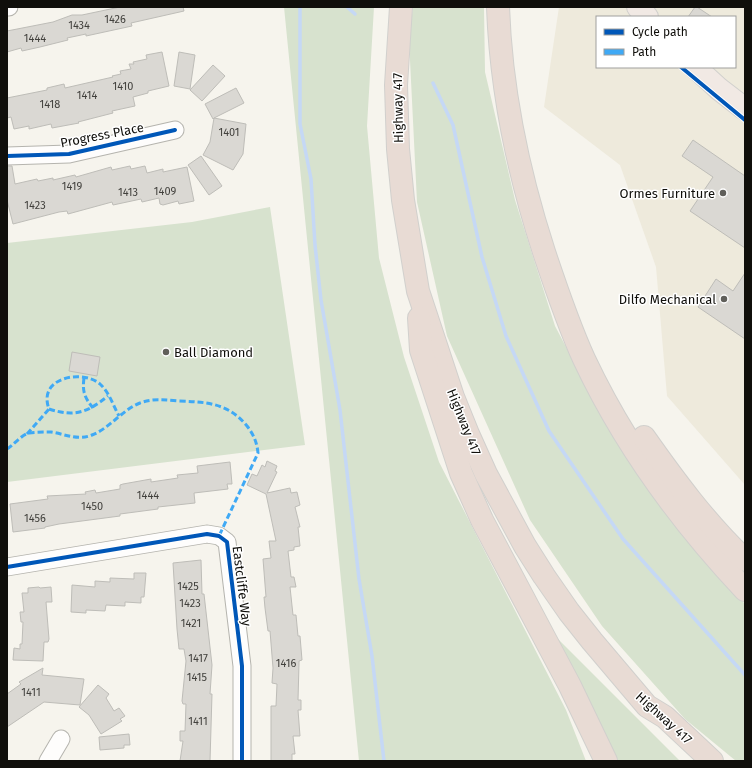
<svg xmlns="http://www.w3.org/2000/svg" width="752" height="768" font-family="'Fira Sans',sans-serif">
	<rect width="100%" height="100%" fill="#f6f4ed"/>
	<path fill="#eeeadc" fill-rule="evenodd" d="M559 7H745V485L667 396 656 267 620 165 544 107ZM597 17H735V67H597Z"/>
	<g fill="#d7e2ce">
		<polygon points="284,7 374,7 367,126 379,258 404,357 439,462 566,710 586,761 359,761"/>
		<polygon points="413,7 484,7 485,72 515,200 555,326 612,434 685,539 745,604 745,761 736,761 685,719 602,626 530,520 447,336 417,202 409,40"/>
		<polygon points="270,207 305,445 7,482 7,243 192,222"/>
		<polygon points="554,635 680,761 617,761"/>
	</g>
	<g fill="none" stroke-linecap="round" stroke-linejoin="round">
		<g stroke="#c5d8f5" stroke-width="3.5">
			<polyline points="300,7 300,124 311,179 315,245 321,300 340,410 359,579 372,656 384,761"/>
			<polyline points="347,7 355,14"/>
			<polyline points="433,83 453,125 482,257 506,336 549,431 623,539 745,675"/>
		</g>
	</g>
	<g fill="#dad8d3" stroke="#bebdb8">
		<polygon points="120,7 183,7 184,11 131,23 132,26 86,36 86,34 67,38 68,40 40,47 22,51 21,48 7,52 7,31 53,22 72,15 82,15"/>
		<polygon points="695,7 697,7 712,17 688,17"/>
		<polygon points="162,52 169,86 148,91 148,93 133,97 135,106 112,111 113,113 78,122 79,123 52,128 51,124 29,129 29,126 14,129 11,117 7,118 7,98 47,90 47,88 64,84 65,88 113,77 112,76 121,74 120,71 131,69 129,64 134,64 133,62 147,59 146,55"/>
		<polygon points="179,52 195,55 190,89 174,86"/>
		<polygon points="213,65 225,76 202,101 190,90"/>
		<polygon points="236,88 244,103 214,118 246,124 243,154 233,170 203,155 210,142 214,118 213,119 205,104"/>
		<polygon points="693,140 745,176 745,248 690,211 713,177 682,156"/>
		<polygon points="201,156 222,186 209,195 188,165"/>
		<polygon points="7,166 12,166 15,184 37,179 38,181 53,178 53,180 75,175 76,177 111,167 112,170 130,166 131,169 145,166 147,173 163,169 163,172 187,167 194,201 179,204 178,201 163,205 160,204 159,198 142,202 141,199 113,205 112,202 68,214 67,211 59,212 13,224 7,200"/>
		<polygon points="745,273 745,339 698,307 716,279 733,291"/>
		<polygon points="72,352 100,357 97,376 69,371"/>
		<polygon points="267,461 277,466 275,471 277,472 267,493 290,488 291,493 297,492 300,505 295,507 300,527 298,527 300,546 294,547 294,550 288,551 291,577 294,577 296,587 290,587 293,615 296,615 298,636 300,636 302,660 299,661 299,664 298,700 301,700 301,710 298,710 300,736 293,736 295,754 292,754 292,761 271,761 271,706 276,706 277,684 272,683 273,668 270,631 268,631 265,608 264,597 266,597 263,559 271,558 269,541 276,541 266,494 247,485 252,474 257,476 262,465 265,467"/>
		<polygon points="230,462 232,484 227,484 228,489 194,493 195,503 158,507 158,509 120,514 120,516 59,524 45,527 45,528 13,532 10,504 48,499 47,496 86,494 85,492 95,490 96,493 120,489 120,485 123,484 151,479 151,482 178,478 177,475 198,473 197,466"/>
		<polygon points="201,560 202,594 204,594 212,665 210,694 212,694 210,761 180,761 183,741 180,741 180,731 185,731 186,704 183,704 182,701 186,661 184,649 179,649 177,629 173,563"/>
		<polygon points="134,573 146,573 144,597 141,597 141,603 125,602 125,606 106,605 105,611 86,610 86,613 71,612 72,585 95,587 95,581 110,582 110,578 134,579"/>
		<polygon points="39,587 40,588 51,587 52,602 46,602 49,639 48,642 44,642 43,661 13,660 14,648 20,649 20,644 22,644 23,622 21,622 20,612 24,612 22,593 28,593 28,588"/>
		<polygon points="43,668 42,675 84,679 80,705 44,702 7,727 7,694 21,684 19,682"/>
		<polygon points="98,685 109,694 106,698 114,711 119,708 125,716 120,719 122,721 101,734 89,715 79,707"/>
		<polygon points="129,734 130,745 124,745 124,748 100,750 99,737"/>
	</g>
	<g fill="none" stroke-linecap="round" stroke-linejoin="round">
		<g stroke="#b5b4ae" stroke-width="19">
			<g id="minor">
				<polyline points="7,7 9,7"/>
				<polyline points="7,156 69,154 175,130"/>
				<polyline points="7,567 207,534 219,536 227,542 242,666 242,761"/>
				<polyline points="48,761 61,739"/>
			</g>
		</g>
		<g stroke="#d1d0cd" stroke-width="24">
			<g id="major">
				<polyline points="638,7 647,17"/>
				<polyline points="695,67 719,89 745,109"/>
			</g>
		</g>
		<g stroke="#d1d0cd" stroke-width="24">
			<g id="highway">
				<polyline points="401,7 396,85 398,149 403,200 418,291 453,397 468,434 486,474 525,546 544,576 569,612 592,641 647,706 665,717 712,761"/>
				<path d="M498 7C501 91 518 172 544 252 556 288 568 324 584 359 624 444 681 522 745 590"/>
				<polyline points="419,318 421,350 461,473 482,520 570,686 606,761"/>
				<path d="M644 437C675 481 706 523 745 560"/>
			</g>
		</g>
		<use href="#minor" stroke="#fefdfc" stroke-width="17"/>
		<use href="#major" stroke="#f1e9e4" stroke-width="22"/>
		<use href="#highway" stroke="#e8dbd4" stroke-width="22"/>
		<g stroke="#3fa9f5" stroke-width="3" stroke-dasharray="6 3" stroke-linecap="butt">
			<path d="M84 378C82 392 85 398 93 408"/>
			<path d="M49 409C74 417 87 413 108 396"/>
			<path d="M27 434 49 409C37 377 83 369 100 384 109 392 114 407 119 416"/>
			<path d="M7 449C14 445 21 435 29 433 36 432 44 432 51 432 65 434 77 441 92 435 110 428 122 410 140 403 153 398 165 400 179 401 207 402 228 403 247 426 254 435 257 443 258 453L219 536"/>
		</g>
		<g stroke="#fff" stroke-width="6">
			<g id="cycleway">
				<polyline points="681,67 745,120"/>
				<polyline points="7,156 69,154 175,130"/>
				<polyline points="7,567 207,534 219,536 227,542 242,666 242,761"/>
			</g>
		</g>
		<use href="#cycleway" stroke="#0057b8" stroke-width="4"/>
	</g>
	<g fill="#605f5a" stroke="#fff" stroke-width="1.5">
		<circle cx="723" cy="193" r="4"/>
		<circle cx="724" cy="299" r="4"/>
		<circle cx="166" cy="352" r="4"/>
	</g>
	<g text-anchor="middle" dominant-baseline="central" stroke-width="3" stroke-linejoin="round" paint-order="stroke">
		<g font-size="11" fill="#42413d">
			<text x="115" y="19">1426</text>
			<text x="79" y="25">1434</text>
			<text x="35" y="38">1444</text>
			<text x="123" y="86">1410</text>
			<text x="87" y="95">1414</text>
			<text x="50" y="104">1418</text>
			<text x="229" y="132">1401</text>
			<text x="72" y="186">1419</text>
			<text x="165" y="191">1409</text>
			<text x="128" y="192">1413</text>
			<text x="35" y="205">1423</text>
			<text x="148" y="495">1444</text>
			<text x="92" y="506">1450</text>
			<text x="35" y="518">1456</text>
			<text x="188" y="586">1425</text>
			<text x="190" y="603">1423</text>
			<text x="191" y="623">1421</text>
			<text x="198" y="658">1417</text>
			<text x="286" y="663">1416</text>
			<text x="197" y="677">1415</text>
			<text x="31" y="692">1411</text>
			<text x="198" y="721">1411</text>
		</g>
		<g font-size="13" fill="#100f0b" stroke="#fff">
			<text transform="translate(398 108) rotate(-91)">Highway 417</text>
			<text transform="translate(102 135) rotate(-11)">Progress Place</text>
			<text transform="translate(464 422) rotate(68)">Highway 417</text>
			<text transform="translate(242 586) rotate(83)">Eastcliffe Way</text>
			<text transform="translate(664 718) rotate(42)">Highway 417</text>
		</g>
		<g font-size="13" fill="#100f0b" stroke="#fff" text-anchor="end">
			<text x="715" y="193">Ormes Furniture</text>
			<text x="716" y="299">Dilfo Mechanical</text>
			<text x="174" y="352" text-anchor="start">Ball Diamond</text>
		</g>
	</g>
	<rect width="752" height="768" fill="none" stroke="#100f0b" stroke-width="16"/>
	<rect x="596" y="16" width="140" height="52" fill="#ffffff" stroke="#9f9f9d"/>
	<rect x="604" y="29" width="20" height="6" fill="#0057b8" stroke="#9f9f9d"/>
	<text x="632" y="36" font-size="12" fill="#100f0b">Cycle path</text>
	<rect x="604" y="49" width="20" height="6" fill="#3fa9f5" stroke="#9f9f9d"/>
	<text x="632" y="56" font-size="12" fill="#100f0b">Path</text>
</svg>
